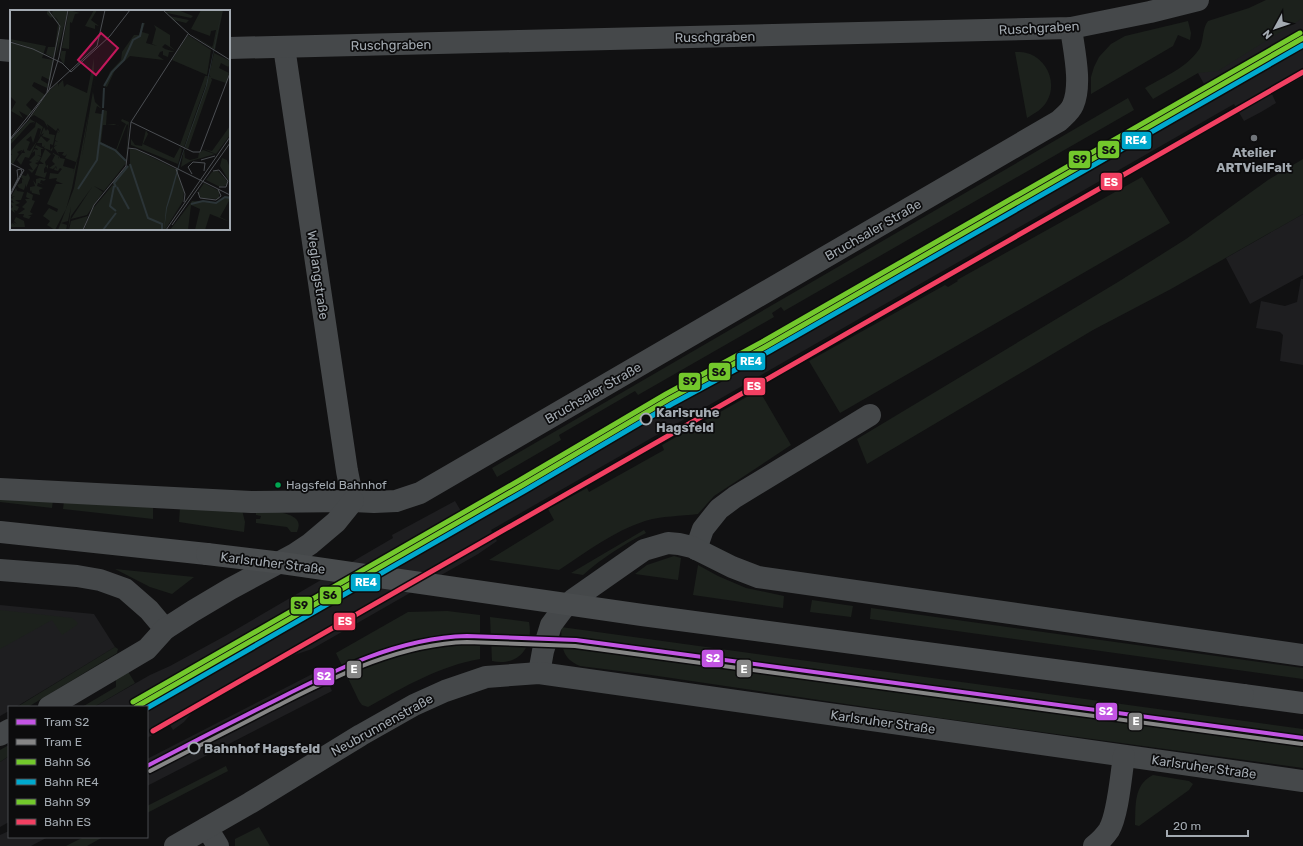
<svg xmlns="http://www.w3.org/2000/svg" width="1303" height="846" font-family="Rubik,sans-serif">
	<rect width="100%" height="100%" fill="#111112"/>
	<g fill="#1e1e20">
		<polygon points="1303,0 1303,77 1272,94 1276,103 1261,112 1244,121 1234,104 491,530 497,541 478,554 312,649 294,655 199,707 195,709 184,722 173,730 170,725 147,738 147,707 94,707 150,675 170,666 225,636 393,538 392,535 455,501 461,511 1143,120 1204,84 1198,73"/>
		<polygon points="1303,214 1303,275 1250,304 1226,258"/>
		<polygon points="1301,279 1303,279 1303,365 1280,361 1283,335 1280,332 1256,328 1261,301 1285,306 1297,302"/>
		<polygon points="0,605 94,614 115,647 16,707 9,707 9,711 0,716"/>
		<polygon points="322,669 332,691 147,786 147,759"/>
		<polygon points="9,756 9,822 0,827 0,762"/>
		<polygon points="9,831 9,837 48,837 31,846 0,846 0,835"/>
	</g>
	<g fill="#1c211c">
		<path d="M1266 0H1303V18L1218 71 1198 73 1153 99 1145 88C1165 76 1187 68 1200 48 1204 39 1202 29 1208 21L1249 8Z"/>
		<polygon points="1188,21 1191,33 1190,40 1178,35 1173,46 1091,94 1091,77 1094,67 1099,57 1111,44 1125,36"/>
		<path d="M1015 52C1020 52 1025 52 1030 54 1048 61 1057 84 1047 101 1043 109 1035 113 1027 118Z"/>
		<polygon points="1128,98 1134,110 784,311 781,307 772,313 774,317 638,395 635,391 559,435 561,440 497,477 492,468 984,182"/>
		<polygon points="1303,159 1303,214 1171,289 1093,330 867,464 857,439 1118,282 1186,239 1268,180"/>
		<polygon points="1142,177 1170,223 840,413 809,361 945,285 948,287 958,281 957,280"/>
		<path d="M759 390 791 445 714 496 698 514C681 516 662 516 645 521 614 531 586 552 559 570L489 560 554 520 548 509 587 488 589 492 664 450 662 445Z"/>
		<polygon points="0,497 53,500 52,508 0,502"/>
		<polygon points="64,501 153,506 153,519 63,509"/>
		<polygon points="180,507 242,510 245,522 244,532 179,522"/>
		<path d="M256 510C268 511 308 511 297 532H291L287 527 256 523V519H260L261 516 256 515Z"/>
		<path d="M644 530 646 533C624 544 602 558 583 575L571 573Z"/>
		<polygon points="674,556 681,558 678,580 635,574 647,565"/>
		<polygon points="698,565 718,576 746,588 784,596 783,608 693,595"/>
		<polygon points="115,569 194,577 172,594 150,587"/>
		<polygon points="812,600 853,606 851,617 810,612"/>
		<polygon points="871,608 1303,668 1303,679 870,619"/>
		<polygon points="0,610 72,618 75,620 78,623 77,625 62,635 52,620 0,649"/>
		<path d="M447 611 480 615V659C439 666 404 687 368 707L362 705 359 701 336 653 408 612Z"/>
		<path d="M490 617 529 622C534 647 518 667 492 661Z"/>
		<path d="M561 627 1303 729V768L933 717 651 675 580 666C561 658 562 646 561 627Z"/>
		<polygon points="115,647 118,649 117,653 28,707 17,707"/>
		<polygon points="127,670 135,683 94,707 82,707 116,687 116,676"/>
		<polygon points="7,746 9,746 9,756 0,762 0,750"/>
		<polygon points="226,766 228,771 147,813 147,806"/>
		<path d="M1153 775 1189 781 1193 784 1189 790 1139 826 1135 825C1136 806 1133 785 1153 775Z"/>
		<polygon points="259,827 270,846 235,846 235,839"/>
		<polygon points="84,837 103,837 87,846 66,846"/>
	</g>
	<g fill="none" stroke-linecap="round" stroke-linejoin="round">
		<g stroke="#45484a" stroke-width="22">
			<polyline points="284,47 347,471 353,501"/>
			<polyline points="229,48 1071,28 1150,12 1198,0"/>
			<polyline points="0,50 11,51"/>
			<path d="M0 489 251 502 353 501 374 502 396 501 420 493 1059 121C1064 116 1070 112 1073 105 1082 84 1074 51 1071 28"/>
			<polyline points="696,549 703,529 719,509 735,497 870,415"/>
			<polyline points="0,570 77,576 100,580 125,589 149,610 165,629"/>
			<polyline points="539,673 543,651 551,625 563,609 574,599 644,550 668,543 679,544 692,547 732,567 758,577 1303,655"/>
			<polyline points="49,707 147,649 165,629 193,611 230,589 295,554 310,544 336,522 353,501"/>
			<polyline points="0,735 9,730"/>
			<polyline points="207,828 218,846"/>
			<polyline points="175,846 250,803 361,735 414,705 445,691 486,677 539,673 1303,781"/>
			<path d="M1094 846C1100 841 1105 836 1109 830 1118 815 1121 775 1124 756"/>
		</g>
		<g stroke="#494c4e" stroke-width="22">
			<polyline points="0,532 207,554"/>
			<polyline points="1243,695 1303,703"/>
		</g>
		<polyline stroke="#494c4e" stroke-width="22" points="207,554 282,563 642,615 1243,695"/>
		<g stroke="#0c0c0d" stroke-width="8">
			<polyline id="rail-1" points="136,707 523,485 669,399 765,347 1303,38"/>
		</g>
		<g stroke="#0c0c0d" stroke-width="8">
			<polyline id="rail-2" points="147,708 526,490 672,404 768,352 1303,45"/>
		</g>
		<g stroke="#0c0c0d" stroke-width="8">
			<polyline id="rail-3" points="133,702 520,480 666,394 762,342 1300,33"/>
		</g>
		<g stroke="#0c0c0d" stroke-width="8">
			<polyline id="rail-4" points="153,731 1303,72"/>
		</g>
		<use href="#rail-1" stroke="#73c82c" stroke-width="5"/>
		<use href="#rail-2" stroke="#00a9ce" stroke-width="5"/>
		<use href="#rail-3" stroke="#73c82c" stroke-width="5"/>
		<use href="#rail-4" stroke="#f24062" stroke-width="5"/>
		<g stroke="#0c0c0d" stroke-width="7">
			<path id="tram-1" d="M147 766C187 745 228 724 268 704 331 672 395 638 467 636L576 640 1303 738"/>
		</g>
		<g stroke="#0c0c0d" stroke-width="7">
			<path id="tram-2" d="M150 771C190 750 231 730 271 709 333 678 396 644 467 642L575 646 1302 744"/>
		</g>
		<use href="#tram-1" stroke="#c254e3" stroke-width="4"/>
		<use href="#tram-2" stroke="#868686" stroke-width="4"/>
	</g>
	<circle fill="#707479" stroke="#0c0c0d" stroke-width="1.5" cx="1254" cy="138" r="4"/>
	<g fill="#0c0c0d" stroke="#a3aab1" stroke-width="2">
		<circle cx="646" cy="419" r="5.5"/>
		<circle cx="194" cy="748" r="5.5"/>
	</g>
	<circle fill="#00a651" stroke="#0c0c0d" stroke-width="1.5" cx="278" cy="485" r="3.5"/>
	<g text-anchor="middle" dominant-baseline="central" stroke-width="3.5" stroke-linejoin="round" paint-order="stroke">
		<g font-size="12" fill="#a3aab1" stroke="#0c0c0d" text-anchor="start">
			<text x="286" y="485">Hagsfeld Bahnhof</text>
		</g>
		<g font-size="13" fill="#a3aab1" stroke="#0c0c0d">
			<text transform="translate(1039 28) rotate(-3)">Ruschgraben</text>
			<text transform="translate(715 37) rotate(-1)">Ruschgraben</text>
			<text transform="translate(391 45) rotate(-1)">Ruschgraben</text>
			<text transform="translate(873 230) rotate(-30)">Bruchsaler Straße</text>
			<text transform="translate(318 275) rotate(82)">Weglangstraße</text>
			<text transform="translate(593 393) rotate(-30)">Bruchsaler Straße</text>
			<text transform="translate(273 563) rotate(7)">Karlsruher Straße</text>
			<text transform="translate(883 722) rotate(8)">Karlsruher Straße</text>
			<text transform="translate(382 725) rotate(-29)">Neubrunnenstraße</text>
			<text transform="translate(1204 767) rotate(8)">Karlsruher Straße</text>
		</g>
		<g font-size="13" font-weight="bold" fill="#a3aab1" stroke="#0c0c0d">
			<text x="1254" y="152">Atelier<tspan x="1254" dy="15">ARTVielFalt</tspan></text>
		</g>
		<g font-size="13" font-weight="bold" fill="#a3aab1" stroke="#0c0c0d" text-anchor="start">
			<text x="656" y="412">Karlsruhe<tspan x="656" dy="15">Hagsfeld</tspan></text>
			<text x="204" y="748">Bahnhof Hagsfeld</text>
		</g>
	</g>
	<g transform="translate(10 10)">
		<rect width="220" height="220" fill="#111112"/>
		<path d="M29 0H37L47 9 49 13V18L44 48 36 44 38 37H45L48 14 43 6 41 8 37 4V1ZM39 0 42 3 43 0H58L46 47 50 14ZM59 0 70 3 65 4 62 13 60 12 59 39 52 38V41H56L54 55 50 48ZM84 0H87L81 10 89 16 85 15V19L75 16ZM168 0 183 6 181 8 157 3 159 6 179 10 176 13 164 10 170 17 155 2ZM191 0H210L209 7 210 0H213L205 40 178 22 202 37 203 35 206 20 201 21 200 26 181 19ZM132 13H135L132 22 139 24 136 33 147 36 142 34 146 19 144 15 160 25V36L166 41 155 34 152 37 155 39 165 42H159L158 47 153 45V41L150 42 148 46 154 50 120 46 105 60 97 77 94 76 100 62 111 50 112 42 124 25H129ZM178 25 201 40 197 65 162 50ZM0 29 36 36 32 48 44 50 43 53 40 72 38 78 40 70 32 66 31 70 38 74 37 78 24 72 22 76 35 85 26 96 28 93 22 88 16 95 22 101 18 106 9 101 13 108 1 101 6 92 0 86V32L27 40 0 31ZM90 40 83 82 85 92 92 99 87 96 85 103 92 104 94 100 97 101 96 115 104 114 114 118 116 114 111 111 112 109 119 112 116 151 111 148 117 152 94 181 84 176 93 182 77 205 61 209 82 177 61 206 58 220 61 197 58 211 51 213 57 215 56 220H48L64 178 79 100 72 146ZM117 114 118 115 116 150 107 140ZM93 115H107L114 118 106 140 91 132ZM204 43 220 51V56H217L220 57V58L211 53 209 58 219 63 216 73 201 68 202 70 178 139 175 137 182 113 199 66 201 67 199 65ZM84 48V64L62 178 56 199 45 220 37 215 40 211 33 206 39 198 47 202 48 199 37 194 46 174H53L46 171 47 168 39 169 40 163 48 164 52 159 50 158 48 161 44 160 45 157 47 159 46 156 43 159 39 158 45 154 42 151 45 145 43 144 42 147 43 143 49 146 48 149 50 146V148L55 149 53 156 64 159 63 163 69 144 66 152 55 148 57 144 55 146 52 145 54 142H48L49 145 44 138 43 142 44 137 47 135 44 136 45 131 48 132 45 130 47 122 49 123 47 121 48 120 50 122 48 118 46 121 37 114 38 118 34 111 24 105 20 108 38 82 51 70 48 73 49 77V74L53 70 54 77 57 74 77 83ZM195 66H198L196 76 174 137 170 135ZM20 109 25 112 23 114 24 112 20 113 0 135V131ZM26 112 33 117 29 128 31 119 28 118 23 133 21 126 16 130 20 132 17 140 20 141 27 131 19 148 15 147 11 155 7 150 5 152 12 143H15L13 139V140L11 143 12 140 7 142 9 144 3 154 0 152V145H2L0 142 6 135 8 137 6 135 25 117ZM220 116V125L206 144 194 139 202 141ZM34 117 36 121 37 119 39 121V124L45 125 43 135 40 134V140L43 137 42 141 34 138 35 135 34 137 28 135 32 136V133H27L31 126 37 132 40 129 32 126 34 123 31 125ZM136 120 138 124 133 134 164 148 170 137 172 139 168 154 121 135V129L125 135 132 136ZM26 135 34 139H31V146L27 145 31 147 29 151 26 150 29 152 25 153 28 155 22 163 18 159 23 160 19 154 22 152 19 151 25 145V141L22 143 24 139 28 140 27 138H25ZM35 139 41 144 35 152 36 156 38 155V159L36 156 34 159V163L37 162 35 168 25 165 29 154H34L30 151ZM120 139 127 140 166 159 174 182 173 191 155 220H74L81 201 120 154ZM174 139 175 148 180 150 188 148 189 143 193 140 205 144 181 151 171 157ZM212 148 217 150 220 158V180L219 171 210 156ZM207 160 217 171V175L210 177 196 170 202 162ZM18 163 20 168 16 178V174L14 180 9 178 7 175 12 173V169L14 170 11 167 12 165 16 166ZM30 168 36 169 34 171 31 170 30 173 35 175 28 173 27 176 33 178 29 180 30 185 22 183 21 180 20 182V177L25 176 23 170 26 174V169ZM194 173 209 181V189L191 188 188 182ZM6 178 7 181 14 182 11 190H5L10 193 5 195 9 197 7 201 4 200 5 203 0 199 3 197 0 192 4 193 2 190 0 192V188L4 189 2 188 5 186 1 187ZM17 182 23 185 22 190 25 191 20 202 23 204 18 206H21L19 209 13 207 14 204H8L15 199 12 197 17 192 15 189H20L16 187ZM215 186H220V189L210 207 220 212 200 204 195 220H185L190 199 181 195 178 220H160L182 191 206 192ZM78 206 73 220H59L61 211ZM6 207 14 211 15 217H0L2 213 5 215 3 212 7 214 4 211Z" fill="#1c211c" fill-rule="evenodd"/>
		<path d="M212 0 197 75 172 146 162 183 157 198 154 220 156 198 169 153 196 76Z" fill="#2b3437"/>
		<path fill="none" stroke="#2b3437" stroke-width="2" d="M94 76 102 62 114 50 123 30 130 26 133 13M93 98 94 78M90 133 105 140 116 151M120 154 138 208 152 214V220M104 176 100 196 106 201M106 177 104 173 118 156M107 177 119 199M68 179 87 150 93 100M181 194 193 191 206 193 215 187 220 188M93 220 106 203"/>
		<path fill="none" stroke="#4b4e52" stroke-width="1" d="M153 0 180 25 220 50M0 32 23 39M23 39 52 53 61 62 100 26 120 0M37 82 50 16 38 0M121 112 183 142H190L220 63M0 129 39 80 87 36 95 0M0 130 17 111 39 80 49 47 58 0M118 138 126 139 146 148M146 148 220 185M191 150 205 146M0 153 14 160M166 159 175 184 174 192M203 161 209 160 218 171 216 177H209M182 164 178 157 183 152 195 153 194 161M2 180 8 168M188 182 190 188 206 190 211 186 208 179M0 185 8 169 7 160 11 159 12 162 0 185M0 186 14 160M162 215 220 133M73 220 84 195 116 156 121 112 178 24M156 220 220 127"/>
		<path fill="#c2185b" fill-opacity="0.15" stroke="#c2185b" stroke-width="2" d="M91 23 108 38 86 65 68 50Z"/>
		<rect width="220" height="220" fill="none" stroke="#a3aab1" stroke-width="2"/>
	</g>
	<g stroke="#0c0c0d" stroke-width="1.5">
		<rect x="1121" y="131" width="31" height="19" rx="4" fill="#00a9ce"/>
		<rect x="1097" y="140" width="23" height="19" rx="4" fill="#73c82c"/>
		<rect x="1068" y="150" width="23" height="19" rx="4" fill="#73c82c"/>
		<rect x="1100" y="172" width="23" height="19" rx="4" fill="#f24062"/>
		<rect x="736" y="352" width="30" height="19" rx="4" fill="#00a9ce"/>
		<rect x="708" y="362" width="23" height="19" rx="4" fill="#73c82c"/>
		<rect x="678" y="372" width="23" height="19" rx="4" fill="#73c82c"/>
		<rect x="743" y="377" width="23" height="19" rx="4" fill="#f24062"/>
		<rect x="350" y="573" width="31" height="19" rx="4" fill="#00a9ce"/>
		<rect x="319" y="586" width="23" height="19" rx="4" fill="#73c82c"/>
		<rect x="290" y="596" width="23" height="19" rx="4" fill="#73c82c"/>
		<rect x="333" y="612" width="23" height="19" rx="4" fill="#f24062"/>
		<rect x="701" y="649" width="23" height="19" rx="4" fill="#c254e3"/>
		<rect x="736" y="659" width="16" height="19" rx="4" fill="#868686"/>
		<rect x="346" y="660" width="16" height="19" rx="4" fill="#868686"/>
		<rect x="313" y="667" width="22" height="19" rx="4" fill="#c254e3"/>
		<rect x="1095" y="702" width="23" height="19" rx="4" fill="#c254e3"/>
		<rect x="1128" y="712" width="15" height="19" rx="4" fill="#868686"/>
	</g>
	<g font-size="11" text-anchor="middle" font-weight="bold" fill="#fff">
		<text x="1136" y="144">RE4</text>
		<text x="1111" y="186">ES</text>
		<text x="751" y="365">RE4</text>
		<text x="754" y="390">ES</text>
		<text x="366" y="586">RE4</text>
		<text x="345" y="625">ES</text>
		<text x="713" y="662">S2</text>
		<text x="744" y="673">E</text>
		<text x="354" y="673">E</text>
		<text x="324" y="680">S2</text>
		<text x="1106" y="715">S2</text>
		<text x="1136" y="725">E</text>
	</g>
	<g font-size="11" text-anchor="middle" font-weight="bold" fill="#111">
		<text x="1109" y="154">S6</text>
		<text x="1080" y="163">S9</text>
		<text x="719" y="376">S6</text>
		<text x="690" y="385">S9</text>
		<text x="330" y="599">S6</text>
		<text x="301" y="609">S9</text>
	</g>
	<rect x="8" y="706" width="140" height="132" fill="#0c0c0d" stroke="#484b4f"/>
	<rect x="16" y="719" width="20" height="6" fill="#c254e3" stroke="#484b4f"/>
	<text x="44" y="726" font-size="12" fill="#a3aab1">Tram S2</text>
	<rect x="16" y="739" width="20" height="6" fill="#868686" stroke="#484b4f"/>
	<text x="44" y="746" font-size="12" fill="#a3aab1">Tram E</text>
	<rect x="16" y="759" width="20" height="6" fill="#73c82c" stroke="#484b4f"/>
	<text x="44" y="766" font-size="12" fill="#a3aab1">Bahn S6</text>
	<rect x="16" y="779" width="20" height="6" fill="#00a9ce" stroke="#484b4f"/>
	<text x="44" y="786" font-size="12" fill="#a3aab1">Bahn RE4</text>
	<rect x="16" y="799" width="20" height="6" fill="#73c82c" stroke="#484b4f"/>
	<text x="44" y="806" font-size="12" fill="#a3aab1">Bahn S9</text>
	<rect x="16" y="819" width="20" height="6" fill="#f24062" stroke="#484b4f"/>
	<text x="44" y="826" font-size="12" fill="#a3aab1">Bahn ES</text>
	<g transform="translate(1275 28) rotate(230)" stroke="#0c0c0d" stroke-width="3" paint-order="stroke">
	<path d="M0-3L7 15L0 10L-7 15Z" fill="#a3aab1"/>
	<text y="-6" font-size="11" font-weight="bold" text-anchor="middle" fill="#a3aab1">N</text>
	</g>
	<path d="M1167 830v6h81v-6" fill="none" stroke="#a3aab1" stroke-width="2"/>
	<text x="1173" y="830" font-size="12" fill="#a3aab1" stroke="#0c0c0d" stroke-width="3" paint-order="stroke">20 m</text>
</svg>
